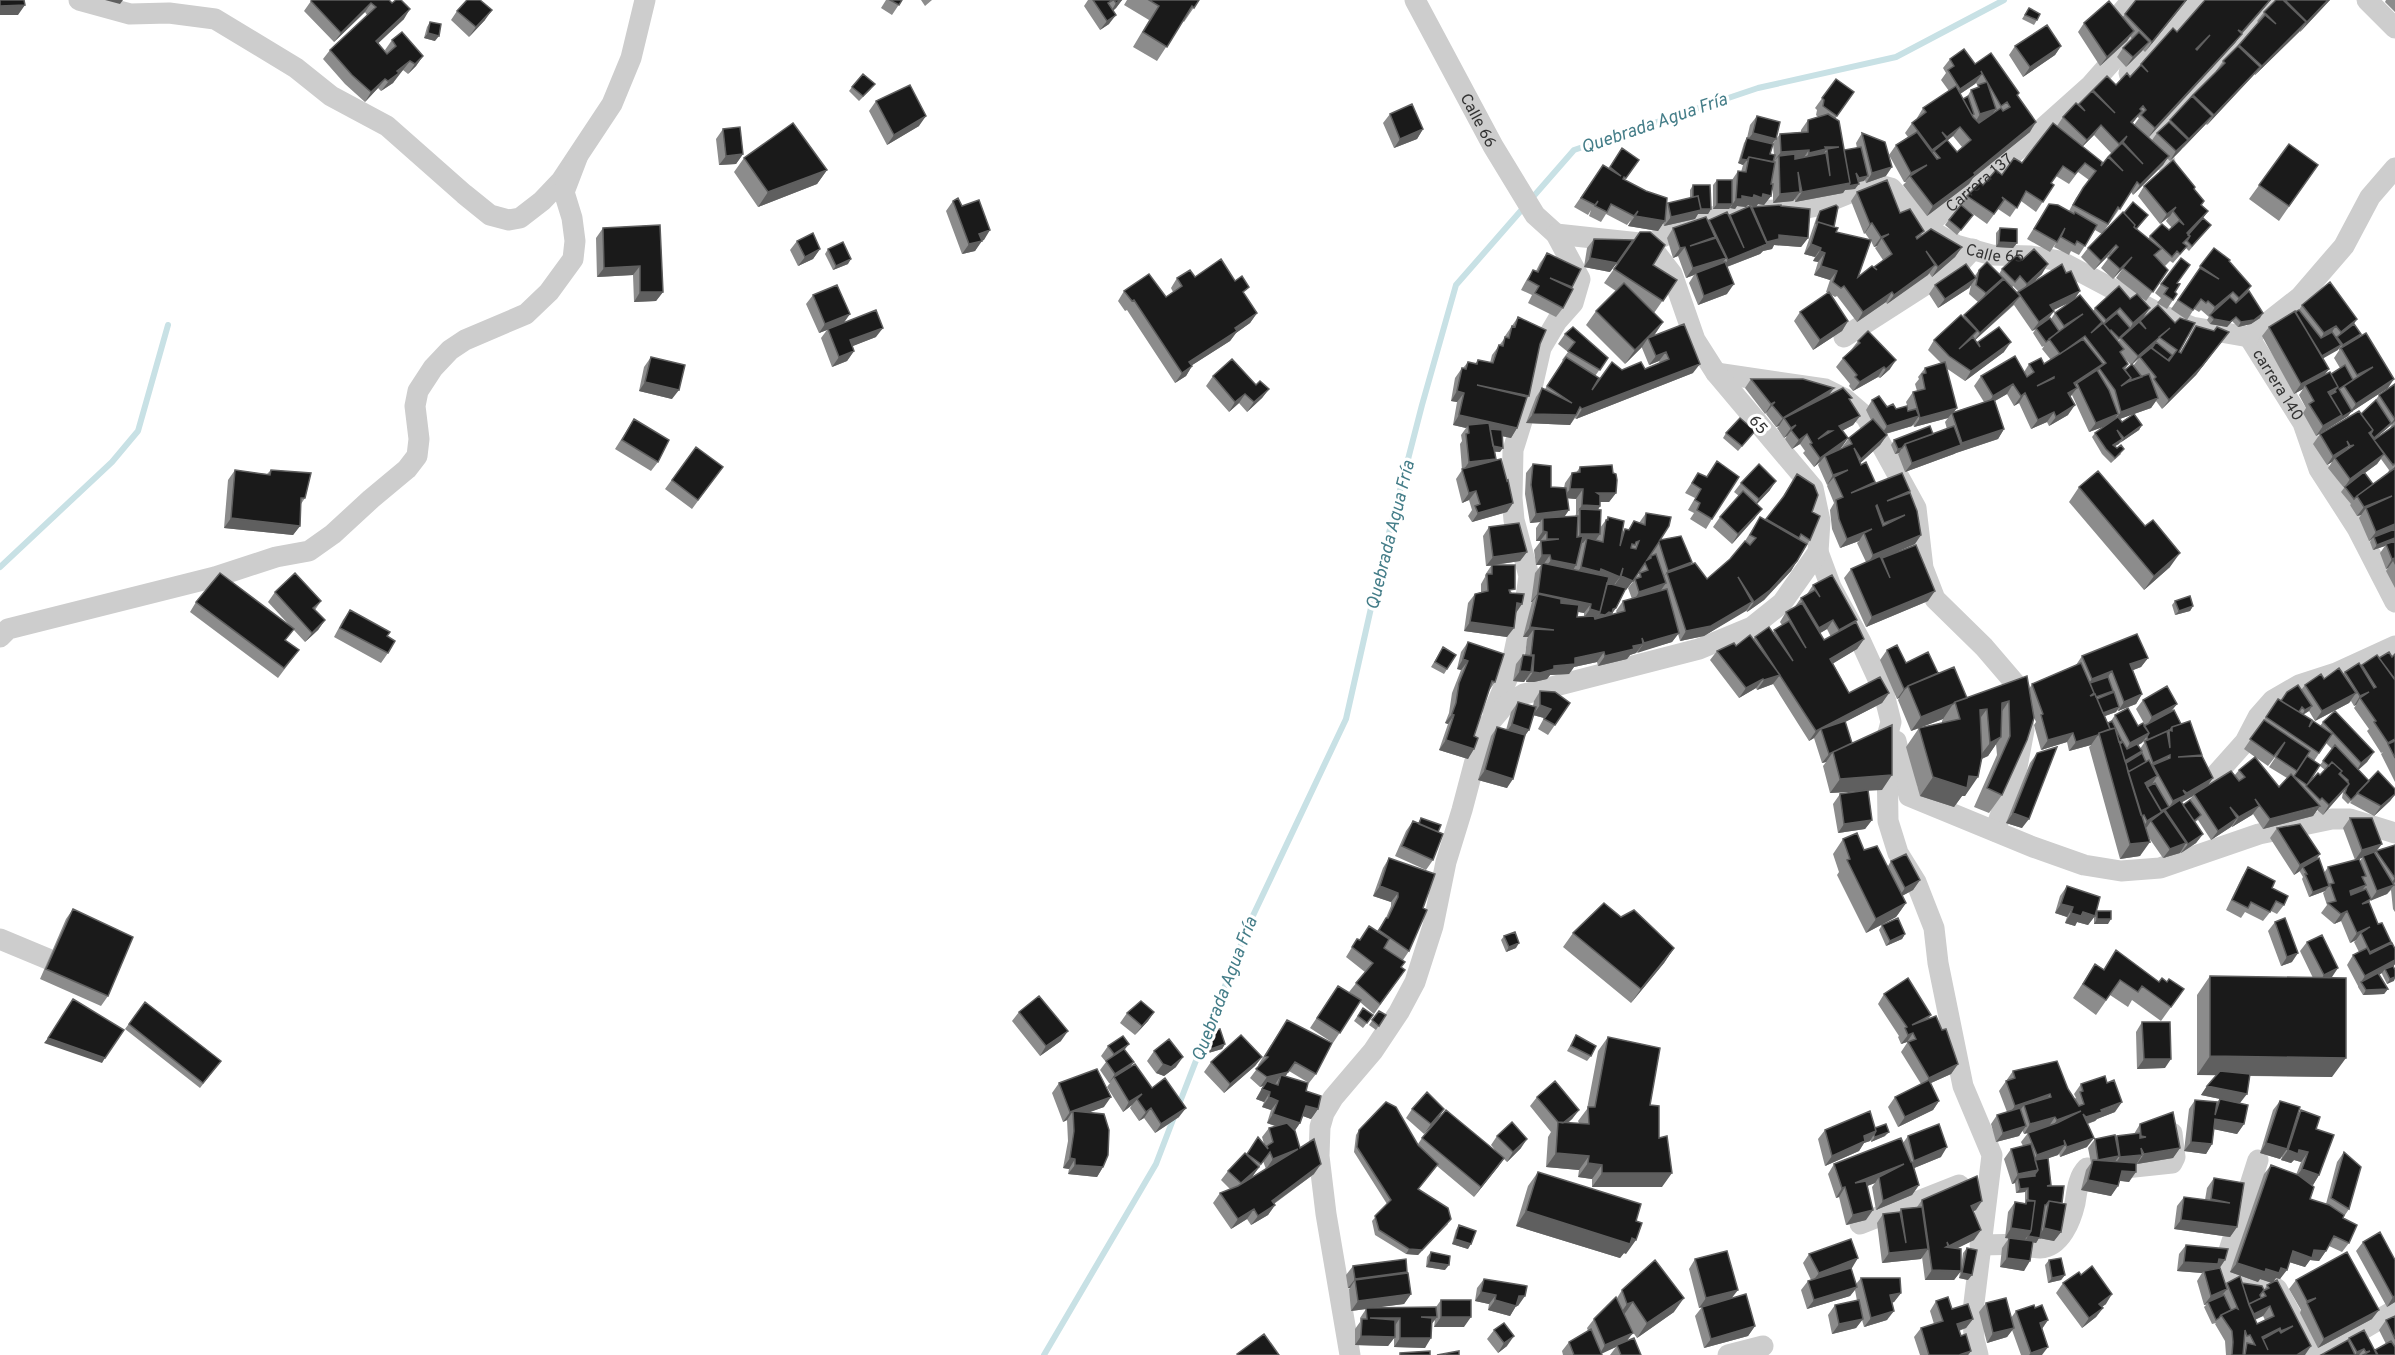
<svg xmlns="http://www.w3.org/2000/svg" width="2395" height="1355" font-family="Overpass,sans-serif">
<rect width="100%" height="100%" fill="#fff"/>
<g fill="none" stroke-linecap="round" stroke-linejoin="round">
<path stroke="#c8e1e5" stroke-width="6" d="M0 567 112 462 138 431 168 325
M1178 1107 1249 924 1346 719 1380 568 1422 405 1456 285 1574 150 1758 88 1896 57 2004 0
M1044 1355 1156 1164 1174 1117"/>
<g stroke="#cdcdcd" stroke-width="21">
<path d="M79 0 130 14 169 13 215 19 296 68 331 96 387 126 464 194 490 215 509 220 520 218 542 201 561 181 612 104 631 58 645 0"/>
<path id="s1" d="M1415 0 1493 146 1535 215 1556 234 1580 279 1573 303 1557 321 1541 348 1531 392 1513 450 1512 498 1514 520 1529 576 1526 597 1510 672 1493 713"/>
<path d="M2367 0 2395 28"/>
<path d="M2129 73 2193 0"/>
<path d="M2165 162 2147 146 2148 142 2275 0"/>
<path id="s2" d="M2395 168 2370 197 2344 246 2300 297 2249 337 2303 423 2319 469 2357 528 2395 602"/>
<path id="s3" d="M1925 227 2034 136 2091 85 2129 42 2115 20 2132 0"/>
<path id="s4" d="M1649 244C1677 228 1711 215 1743 211 1766 209 1790 212 1812 207 1836 202 1867 179 1891 188L1925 227 1956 245 1992 255 2031 256 2060 261 2162 315 2192 327 2249 337"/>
<path d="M1844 337 1961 262 1973 249"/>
<path d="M1716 373 1825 389 1845 399 1866 417 1916 508 1923 568 1935 599 1984 647 2020 689 2024 730 2017 767 1995 831"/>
<path d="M1818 552 1831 587 1861 642 1883 690 1891 722 1887 737 1896 741 1909 796 2033 847 2084 865 2121 871 2160 868 2259 834 2332 819H2350L2395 833"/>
<path d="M0 637 8 629 215 577 276 557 309 551 333 534 371 499 407 469 417 456 419 439 415 406 418 391 433 368 450 350 465 340 526 314 549 292 573 259 575 241 572 218 564 192 577 158"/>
<path d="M1887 755 1888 821 1898 853 1916 882 1934 928 1938 963 1963 1086 1992 1155 1973 1311 1974 1339 1978 1355"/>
<path d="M2212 779 2245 742 2258 717 2273 700 2299 685 2336 673 2395 646"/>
<path d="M0 939 48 959"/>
<path d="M2258 1160 2226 1260 2225 1271C2243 1293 2260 1276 2277 1289L2313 1355"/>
<path d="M1860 1224 1959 1185"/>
<path d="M1980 1245C1992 1245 2005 1244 2017 1245 2025 1245 2033 1248 2040 1248 2061 1247 2071 1220 2075 1203 2077 1191 2078 1177 2087 1168L2106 1170 2172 1163 2175 1157 2172 1133"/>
<path d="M1350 1355 1326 1214 1319 1156 1320 1127 1324 1113 1333 1098 1373 1051 1399 1012 1415 982 1433 926 1446 862 1462 810 1476 757 1487 726 1503 707 1524 694 1699 649 1752 627 1782 603 1818 552 1820 521 1813 488 1716 373 1695 340 1672 274 1649 244 1556 234"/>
<path d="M1728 1355 1763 1346"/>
<path d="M2319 1355 2395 1310"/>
</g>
</g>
<path fill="#8c8c8c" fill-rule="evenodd" d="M389 0 404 19 378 43 387 54 385 50 392 40 423 56 416 66 408 74 403 70 399 73 393 83 381 91 378 88 365 102 345 84 323 59 330 50 367 15 365 12 334 42 304 11 311 1Z
M886 0H902L892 15 881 8Z
M921 0H932L925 6Z
M1088 0H1122L1116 8 1113 11 1109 24 1100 30 1084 6Z
M1127 0H1199L1184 22 1183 21 1157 61 1133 47 1149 20 1124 5Z
M2136 0H2187L2145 52 2143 50 2126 67 2117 57 2123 48 2132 39 2130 36 2127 41 2100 66 2078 32 2084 23 2122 18Z
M2271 0 2240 36 2235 43 2149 137 2152 140 2157 133 2169 122 2193 95 2217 71H2216L2223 61 2238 46 2259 23 2257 21 2264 12 2276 0H2330L2300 32V31L2255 75 2254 74 2207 125 2206 124 2170 161 2167 158 2163 165 2133 195 2131 192 2102 234 2095 230 2079 255 2071 251 2069 255 2054 247 2056 243 2050 252 2027 239 2049 204 2069 211 2076 198 2089 180 2078 172 2069 184 2056 176 2051 183 2054 185 2036 212 2021 201 2010 217 1998 209 1987 224 1966 209 1973 215 1957 235 1945 225 1967 196 1983 185 2022 163 2057 126 2063 117 2078 105 2107 76 2116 85 2130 77 2173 28 2177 32 2198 9ZM2137 117 2139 118 2134 125 2133 123ZM2094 135 2112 154 2101 166 2082 147Z
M2386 0H2395V12L2385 2Z
M2029 8 2037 20 2034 25 2022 19Z
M457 11 485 20 469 37 451 20Z
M430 22 435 41 424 38 427 27Z
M2015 46H2061L2055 55 2023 77 2009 55Z
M1950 59 1975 64 2019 93 2018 95 2030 132 1973 178 1969 184 1927 216 1903 185 1906 182H1904L1889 155 1896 145 1908 137 1905 133 1912 123 1918 119 1917 118 1923 108 1949 91 1941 80 1946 73 1943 68ZM1976 83 1978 86 1976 89 1971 90 1967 97 1963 99 1960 94ZM1953 136 1962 147 1957 152 1947 141Z
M1836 79 1854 92 1835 119 1844 150 1857 148 1856 143 1862 133 1886 176 1866 183 1865 180 1858 182 1855 189 1845 190 1843 193 1795 202V199L1793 201 1773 203V187L1771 196 1764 205 1758 204 1756 206H1781L1808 238 1801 247 1774 245 1772 249 1763 251 1760 254 1727 267V294L1698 305 1689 283 1694 275 1686 278 1678 256 1673 258 1667 238 1673 228 1708 221 1709 220 1729 217 1730 215 1753 207 1748 205 1746 207 1737 206 1735 209 1730 208 1729 209H1713V185L1717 180H1732L1738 171 1741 172 1743 165 1738 163 1744 143 1747 138 1750 125 1757 116 1772 144 1770 154 1774 155 1773 143 1780 134 1801 132V130L1808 120 1818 117 1816 115 1817 110 1815 108Z
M852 87 871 89 859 101 849 91Z
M876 101 919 126 887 145 869 111Z
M1390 114 1423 129 1417 139 1394 148 1383 123Z
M723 129 743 154 736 164 719 165 716 139Z
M2289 144 2318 165 2279 221 2249 199Z
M1622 148 1639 160 1625 180 1667 205 1668 203 1690 198V190L1693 185 1711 209 1708 214H1698L1695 219 1664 226 1663 223 1658 231 1628 226 1631 220 1627 225 1606 214 1601 222 1589 216 1591 210 1588 215 1574 207 1603 165 1609 168Z
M744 158 827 170 817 184 758 207 734 172Z
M2144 186 2194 189 2202 205 2208 211 2201 220 2211 225 2189 251 2186 248 2173 263 2170 261 2165 266 2158 260 2168 270 2146 301 2138 295 2143 318 2118 341V342L2121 338 2158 305 2180 352 2196 326 2214 331 2217 327 2229 332 2196 375 2162 409 2156 401 2151 408 2134 414 2142 425 2139 430 2115 446 2121 454 2111 463 2102 454 2092 437 2095 433 2104 426 2089 432 2072 395 2070 397 2068 415 2049 426 2047 422 2031 429 2019 403 2014 406 2007 394 1995 401 2004 429 1998 439 1956 453 1954 454 1905 472 1898 454 1899 453 1895 454 1891 445 1894 440 1933 434 1947 429 1945 422 1948 418 1914 427 1913 424 1912 426 1886 434 1887 435 1880 445 1860 463 1875 482 1874 484 1908 494 1915 544 1898 551 1928 601 1866 627 1844 578 1851 569 1866 562 1857 543 1859 541 1840 548 1832 529 1830 510 1834 503 1827 486 1828 484 1827 485 1818 465 1820 462 1814 467 1803 453 1805 451 1800 444 1792 449 1785 439 1787 436 1784 438 1777 428 1779 426 1776 427 1766 414 1767 412 1765 414 1745 388 1751 379 1834 388 1829 395 1850 400 1860 416 1853 425 1842 431 1848 438 1841 448 1837 451 1843 448 1842 447 1849 438 1871 420 1866 410 1872 400 1896 409 1909 411 1906 402 1913 392 1917 391 1915 384 1919 379 1918 377 1925 368 1941 363 1928 350 1934 340 1963 317 1978 302 1969 294 1971 285 1969 288 1938 308 1929 294 1935 285 1974 277 1979 270 1999 274 2002 269 2022 260 2042 274 2031 284 2075 299 2093 311 2095 308 2130 299 2137 294 2116 278 2123 268 2113 279 2101 268 2110 256 2109 255 2094 270 2081 257 2088 248 2124 213 2148 215 2137 229 2148 239 2150 236 2169 230 2172 228 2166 221 2169 216 2160 224 2138 196ZM2013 286 2019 292 2017 294 2012 288ZM2071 302 2055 313 2051 319H2048L2053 310ZM2014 305 2032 331 2035 330 2033 333 2042 347 2044 346 2042 349 2051 360 2044 364H2029L2024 372 1981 376 1974 386 1984 402 1954 412 1957 408 1946 368 1965 381 2004 352 1978 342 1977 343 1975 340ZM2122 356 2131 365 2125 370 2128 364ZM2139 358 2133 366 2132 365ZM2133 414 2122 422 2120 419Z
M1857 192 1900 213 1922 235 1962 247 1955 257 1932 277 1929 273 1887 304 1886 302 1857 322 1837 296 1835 297 1830 294 1848 321 1842 331 1813 350 1794 321 1800 312 1828 293 1826 292 1830 280 1814 275 1818 262 1813 261 1815 257 1804 254 1817 216 1820 211 1834 227 1836 232 1870 240 1865 233 1864 234 1851 201ZM1871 241 1874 247 1877 246 1875 248 1883 260 1874 267 1858 277Z
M953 201 962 206 984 240 981 241 975 251 962 254 946 211Z
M660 225 663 292 656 301 634 302 633 275 597 277 596 238 603 228Z
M2000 228 2017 243 2013 248 1996 247V233Z
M1640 232 1653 265 1677 280 1654 313 1663 322 1653 337 1693 373 1576 419 1575 418 1570 425 1526 423 1536 397 1542 388 1545 389 1563 361 1562 360 1568 352 1558 344 1565 334 1608 358 1595 376 1592 390 1622 370 1645 369 1660 363 1659 361 1649 365 1642 348V347L1625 364 1586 325 1596 311 1616 291 1604 283Z
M1594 239 1610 272 1584 267 1587 248Z
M797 241 820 249 813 259 798 266 790 250Z
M2214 248 2229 261 2246 294 2260 318 2251 324 2238 327 2232 321 2227 327 2210 324 2207 320 2210 315 2209 317 2201 310 2199 312 2194 309 2187 320 2171 309 2194 276Z
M828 249 848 264 833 270 825 254Z
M1547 253 1571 289 1563 308 1556 317 1528 303 1532 295 1521 290 1527 279 1533 270 1536 271 1540 263Z
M1195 277 1235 281 1257 313 1250 323 1236 333 1230 341 1192 365V366L1186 376 1175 383 1127 310 1125 311 1118 301 1124 291 1166 297 1173 292 1171 288 1177 278Z
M2177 283 2175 292 2177 294 2167 309 2157 303 2161 298 2155 293 2161 284Z
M813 295 844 322 876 337 852 346 854 351 847 361 832 367 821 338 827 330 819 333 806 304Z
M2302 305 2357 319 2353 325 2361 334 2358 338 2388 388 2351 412 2348 416 2316 436 2303 413 2306 408 2299 395 2303 389 2294 394 2262 336 2269 327 2295 312 2299 310ZM2339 348V350L2340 349 2334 358 2340 368 2331 374H2325L2329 369 2323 358Z
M1518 317 1540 344 1526 400 1517 428 1511 438 1502 436 1500 452H1495L1496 459 1495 461 1513 503 1507 512 1472 522 1468 516 1472 510 1469 500 1462 503 1456 479 1462 470 1460 444 1462 441 1461 435 1466 428 1453 425 1457 402 1451 401 1455 378 1462 368H1463L1468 362 1475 364 1478 360 1490 363 1492 355 1504 339 1505 336Z
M1858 341 1890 369 1880 378 1878 377 1853 391 1849 386 1850 384 1836 367 1843 358 1851 350Z
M651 357 672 399 639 391 644 367Z
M1213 376 1256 385 1269 389 1262 398 1247 412 1239 403 1229 412 1206 386Z
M2395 384V588L2386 571 2388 568 2386 569 2380 553 2385 546 2373 550 2370 542 2371 540 2369 541 2359 518 2361 515 2357 516 2350 505 2351 504 2341 492 2344 488 2328 468 2332 462 2327 465 2313 444 2320 434 2361 414 2375 401 2379 395ZM2392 424 2390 428 2375 439 2389 427ZM2381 459 2389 470 2388 473 2373 484 2365 473 2377 464Z
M634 419 658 462 651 471 615 449Z
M1726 433 1751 436 1738 451 1723 438Z
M696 447 723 467 692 509 665 489Z
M1717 461 1712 519 1706 529 1690 519 1694 513 1688 510 1695 498 1685 493 1698 473 1706 477Z
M1533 464 1551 487 1564 488 1565 483 1572 473H1576L1580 467 1613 473 1616 493 1609 502H1600V506L1598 510 1600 528 1608 517 1622 533 1625 529 1628 530 1634 521 1639 523 1646 513 1660 540 1692 562 1690 565 1707 579 1730 559 1745 541 1760 517 1765 520 1780 501 1797 474 1812 512 1810 540 1791 571 1764 600 1747 612 1746 610 1704 636 1680 641 1678 634 1672 642 1637 652 1636 653 1630 655 1627 659 1598 666 1597 662 1574 667 1569 674 1550 675 1547 679 1534 682H1526V679L1524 682 1513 681 1516 664 1523 655H1525L1527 639 1528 637H1523L1532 602H1531L1535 573 1541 565H1536L1534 550 1540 542V541H1536V528L1540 522 1530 523 1525 494 1526 473ZM1568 498 1576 499V514L1575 517H1564ZM1639 572V574L1628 588 1632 599 1623 601 1616 611 1617 613 1611 615 1616 608 1625 590H1626ZM1578 612 1584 613V617H1577Z
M235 470 267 474 271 470 305 498 301 504 300 526 293 535 224 528 228 480Z
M1741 483 1770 490 1757 504 1755 518 1732 544 1713 527 1720 517 1739 496 1734 492Z
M2079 487 2170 567 2144 590 2069 502Z
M1489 527 1527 552 1520 561 1495 565 1512 593 1516 613 1507 637 1464 631 1468 603 1475 594 1481 592V584L1485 577V575L1491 566H1486L1483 536Z
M1813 585 1855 622 1864 639 1857 649 1833 663 1849 693H1889L1882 703 1845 722 1852 743 1882 790H1868L1872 820 1865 829 1838 833 1833 804 1840 794 1867 791 1830 793 1823 766 1826 762 1822 763 1814 738 1809 741 1773 684 1757 690 1756 688 1739 698 1710 660 1717 651 1736 646 1753 639 1755 637 1773 632 1782 625 1780 622 1786 612 1794 608 1801 598 1807 594ZM1827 629 1831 637 1824 640 1820 633Z
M275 592 321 601 315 610 325 620 318 630 305 642 268 602Z
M2175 601 2193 606 2190 611 2175 615 2172 605Z
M196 602 286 641 299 650 278 678 190 612Z
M350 610 387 636 388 653 381 663 334 637 343 620Z
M1468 642 1495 682 1489 691 1474 736 1468 759 1439 750 1448 724 1445 723 1449 713 1452 693 1461 670 1457 669 1461 652Z
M1887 650 1906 663 1938 673 1967 698 2029 689 2032 684 2076 665 2082 656 2148 658 2141 667 2133 670 2142 694 2136 704 2118 711 2117 710 2116 712 2105 716 2108 723 2111 721 2115 715 2138 726 2145 725 2136 709 2143 700 2172 711 2202 755 2201 756 2208 785 2234 776 2239 770 2255 757 2244 749 2278 699 2281 701 2301 690 2305 685 2324 679 2343 674 2345 672 2361 667 2362 665 2395 680V782L2381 754 2383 752 2381 753 2367 731 2369 729 2354 708 2356 705 2354 706 2351 701 2349 703 2315 721 2309 711 2303 715 2309 727 2320 726 2323 722 2374 752 2367 762 2358 770 2369 781 2395 789V795L2390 801 2374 816 2350 803 2353 799 2348 804 2342 798 2343 792 2323 815 2317 810 2313 816 2263 829 2253 814 2232 827V826L2211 840 2198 820 2195 822 2203 834 2196 843 2181 853 2180 852V853L2163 858 2147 835 2140 856 2120 859 2089 747 2091 745 2069 751 2067 742 2041 750 2034 725 2036 722 2033 715 2002 795 1989 813 1974 807 1997 755 1996 744 1988 756 1982 759 1965 796H1962L1954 807 1920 796 1906 747 1919 728 1942 723V721L1943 719 1911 731 1898 700 1899 698 1897 699 1880 660ZM2143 741 2144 743 2140 749 2138 745ZM2326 743 2332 749 2320 765 2314 761ZM2279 752 2269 767 2287 778 2279 787 2255 757 2268 766ZM2306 758 2293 777V776ZM2320 766 2325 770 2320 775 2307 785ZM2193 796 2189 800 2183 805 2181 802Z
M1440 652 1456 655 1444 674 1431 667Z
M1540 691 1570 703 1548 735 1538 729 1544 718 1533 715 1529 730 1525 735 1507 788 1478 780 1491 736 1497 727 1506 730 1511 712 1518 702 1533 706 1534 701Z
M2037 753 2022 828 2006 823 2030 763Z
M1421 818 1438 832 1433 860 1426 870 1395 856 1406 831 1413 821 1418 823Z
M2350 818 2377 851 2395 845V912L2393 909 2391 890 2387 894 2370 900 2369 903 2378 924 2389 945 2395 949V964L2393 967 2395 971V979L2387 984 2382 974V973L2379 975 2388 989 2384 994 2363 995 2358 987V986L2347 965 2353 955 2359 952 2354 942 2356 940 2350 943 2341 921 2334 924 2321 913 2327 905 2323 893 2325 891 2309 897 2302 879 2303 877 2300 872V871L2294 875 2270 838 2277 828 2320 854 2316 860 2324 873 2328 867 2360 861 2362 858 2355 860 2343 828Z
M1843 839 1888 866 1891 861 1920 880 1913 890 1902 896 1906 903 1896 917 1866 933 1837 875 1839 872 1833 854Z
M1389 858 1423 908 1409 951 1403 960 1401 967 1405 970 1374 1014 1360 1002 1333 1043 1310 1028 1331 996 1352 994 1349 992 1365 972 1346 957 1357 939 1360 940 1369 926 1377 931 1385 920 1391 906V902L1373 896 1383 868Z
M2248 867 2272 888 2284 905 2277 914 2271 911 2263 921 2245 912 2241 918 2226 910 2242 877Z
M2067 886 2096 913 2097 911 2108 924H2094V917L2088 925 2077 922 2075 926 2065 923 2067 917 2055 913 2060 896Z
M73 909 108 996 101 1006 40 979 66 919Z
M1621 917 1674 948 1664 963 1631 1003 1563 947 1573 933Z
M2275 922 2292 962 2281 966 2268 931Z
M1882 925 1905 934 1902 939 1886 946 1879 930Z
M1504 936 1516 948 1506 952 1501 940Z
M2307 942 2332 977 2330 978 2332 1077 2250 1076 2240 1103 2244 1124 2237 1134 2214 1129 2212 1144 2206 1154 2184 1151 2189 1109 2195 1100 2216 1103 2220 1099 2201 1095 2207 1086 2217 1075H2197V995L2210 976 2313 978 2300 951Z
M2116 950 2159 982H2167L2184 989 2161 1021 2132 1000 2128 1007 2110 995 2096 1015 2073 998 2095 964 2104 969Z
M1884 994 1931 1015 1929 1018 1942 1030 1958 1064 1951 1074 1931 1083 1939 1101 1933 1110 1898 1127 1888 1107 1895 1097 1921 1084 1901 1052 1907 1043V1042L1901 1044 1898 1037 1899 1036 1878 1004Z
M145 1002 221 1061 200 1088 125 1029Z
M1363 1008 1373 1015 1363 1028 1354 1021Z
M1379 1011 1386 1015 1376 1030 1369 1025Z
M1019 1012 1061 1041 1040 1056 1012 1021Z
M1154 1012 1148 1021 1135 1035 1120 1023 1127 1013Z
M1287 1020 1316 1074 1309 1083 1289 1071 1285 1077 1306 1091 1318 1109 1311 1119 1303 1116 1300 1123 1294 1131 1300 1148 1314 1174 1274 1204 1275 1205 1268 1215 1251 1225 1247 1219 1231 1229 1213 1203 1220 1193 1230 1189 1221 1180 1228 1171 1246 1154 1264 1144 1262 1137 1269 1128 1275 1126 1267 1123 1271 1110 1262 1107 1264 1102 1256 1099 1263 1086 1260 1087 1250 1078 1259 1066 1258 1065ZM1263 1161 1266 1169 1249 1179 1252 1177Z
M2142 1022 2165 1068 2137 1069 2136 1032Z
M1205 1033 1225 1044 1222 1049 1205 1054 1202 1038Z
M1576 1035 1591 1056 1587 1061 1567 1051Z
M1608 1037 1650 1105 1659 1138 1662 1187H1592V1179L1578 1177 1579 1170 1546 1167 1548 1137 1551 1132 1530 1106 1537 1097 1579 1110 1572 1119 1568 1123H1579L1578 1121 1587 1109 1598 1051Z
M1108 1046 1125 1050 1130 1067 1152 1088 1179 1117 1155 1133 1144 1118 1139 1121 1130 1108 1132 1105 1123 1112 1107 1087 1110 1083H1109L1100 1070 1106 1062 1101 1056Z
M1154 1051 1176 1067 1164 1076 1156 1073 1147 1061Z
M1262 1057 1255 1066 1224 1093 1204 1072 1211 1062Z
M2013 1071 2068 1089 2074 1099 2076 1098 2074 1094 2081 1084 2115 1112 2097 1119 2095 1121 2088 1124 2087 1147 2060 1157 2059 1153 2058 1155 2048 1158 2051 1185 2050 1186 2062 1203 2061 1232 2054 1241 2039 1238 2036 1243 2033 1242 2024 1271 2000 1267 2002 1248 2009 1238H2005L2008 1212 2015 1202 2025 1203V1192L2016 1193 2015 1183 2012 1184 2004 1159 2011 1149 2023 1146 2021 1142 2028 1133 2024 1134 2022 1130 2019 1136 1996 1142 1991 1124 1997 1115 2007 1112 1999 1091Z
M1059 1083 1104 1107 1089 1112 1103 1167 1097 1177 1068 1174 1069 1169 1063 1168 1068 1141 1067 1120 1063 1122 1052 1093Z
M2280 1101 2298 1114 2301 1110 2316 1129 2319 1175 2313 1185 2310 1184V1199L2326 1204 2337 1162 2344 1152 2349 1209 2343 1218 2349 1243 2342 1252 2329 1246 2319 1261 2310 1260 2305 1267 2289 1262 2280 1279 2276 1278 2272 1283 2305 1355H2226L2225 1341 2215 1324 2216 1323 2212 1324 2204 1307 2206 1305H2204L2197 1281 2202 1273 2177 1271 2179 1254 2186 1245 2220 1268 2226 1285 2227 1283H2242L2264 1290 2267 1285 2272 1283 2260 1279 2258 1282 2230 1272 2264 1174 2271 1165 2296 1175 2301 1162 2294 1160 2291 1163 2281 1160 2282 1156 2280 1159 2260 1153 2273 1110ZM2263 1316 2265 1320 2257 1324 2255 1320Z
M1412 1109 1438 1119 1424 1134 1406 1118Z
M2140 1124 2180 1148 2173 1158 2137 1164V1163L2129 1182 2120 1181 2111 1196 2081 1190 2086 1170 2091 1163 2088 1148 2095 1139 2115 1138 2117 1136 2134 1134Z
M1875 1128 1885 1136 1871 1142V1140L1870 1141 1864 1143 1859 1151 1825 1166 1818 1139 1825 1130Z
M1359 1130 1418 1144 1422 1138 1495 1150 1491 1145 1497 1136 1521 1148 1507 1162 1504 1159 1474 1197 1437 1166 1418 1189 1448 1224 1418 1255 1406 1254 1375 1235 1372 1221 1387 1204 1354 1152 1356 1135Z
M1908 1136 1941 1157 1914 1168 1919 1185 1912 1195 1876 1210 1872 1187 1875 1183 1867 1186 1866 1220 1846 1225 1839 1197 1836 1198 1828 1174 1834 1164 1903 1143Z
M1538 1172 1626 1254 1624 1253 1620 1258 1516 1226 1528 1186Z
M2214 1178 2237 1227 2230 1237 2174 1229 2177 1206 2184 1197 2205 1200 2207 1188Z
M1922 1200 1976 1210 1973 1211 1974 1240 1956 1249 1961 1267 1963 1253 1967 1248 1968 1280 1959 1278 1960 1272 1954 1280H1925L1922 1257 1921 1259 1882 1263 1877 1223 1883 1214 1899 1212 1901 1209 1917 1207Z
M1459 1225 1468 1249 1452 1244 1456 1230Z
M2363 1242 2395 1260V1302L2387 1307 2356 1251Z
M1431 1252 1445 1270 1426 1267 1427 1257Z
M1809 1254 1851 1268 1856 1284 1861 1278 1901 1293 1894 1302 1892 1303 1887 1320 1864 1327 1862 1320 1856 1328 1832 1334 1828 1315 1835 1305 1857 1301 1855 1290 1850 1296 1807 1309 1801 1290 1808 1281 1811 1280 1803 1263Z
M1695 1259 1732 1298 1755 1326 1748 1336 1704 1348 1695 1316 1702 1307 1699 1308 1689 1269Z
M2049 1260 2065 1275 2061 1280 2048 1283 2045 1265Z
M1353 1266 1406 1274 1411 1294 1404 1304 1370 1308 1436 1307 1441 1300 1464 1327H1434L1435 1320 1431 1324 1425 1348 1394 1347V1338L1388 1346 1355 1345V1329L1360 1322V1318L1366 1309 1351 1311 1349 1289 1350 1288H1348L1346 1275Z
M2081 1275 2106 1304 2102 1307 2103 1308 2096 1317 2082 1328 2056 1293 2063 1283Z
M1484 1279 1518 1306H1516L1510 1316 1488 1310 1489 1304 1475 1301 1477 1288Z
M2296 1280 2372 1319 2318 1348 2300 1313 2301 1310 2289 1289Z
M1622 1290 1674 1312 1637 1338 1630 1328 1627 1341 1641 1355H1610L1616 1347 1601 1353 1602 1355H1563L1562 1351 1569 1342 1588 1331 1587 1328 1594 1319 1617 1298Z
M1936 1301 1973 1319 1966 1328 1959 1331 1961 1336 1971 1351 1968 1355H1920L1914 1337 1921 1328 1934 1324 1930 1311Z
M1986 1303 2011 1318 2016 1311 2035 1308 2048 1320 2042 1329V1355H2021L2012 1330 2007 1337 1987 1343 1979 1312Z
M2395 1316V1355H2321L2347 1341 2349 1338 2374 1350 2386 1344 2379 1330 2386 1320Z
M1494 1330 1507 1346 1498 1353 1487 1339Z"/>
<path fill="#5f5f5f" d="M105 0H123L120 4Z
M1122 0 1116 8 1110 13 1116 3Z
M2186 0H2187L2145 52 2152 42Z
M2270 0H2271L2240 36 2235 43 2148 138 2155 128 2238 38Z
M2328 0H2330L2300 32 2307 22Z
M371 3 365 12 334 42 341 33Z
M25 5 18 15H0V6Z
M410 9 404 19 370 51 376 41Z
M492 10 485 20 469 37 476 27Z
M1116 15 1109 24 1100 30 1107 21Z
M2306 22 2299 32 2255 75 2262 66Z
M2134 31 2127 41 2100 66 2107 57Z
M428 33 439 36 435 41 424 38Z
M2149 42 2142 51 2126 67 2133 57Z
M2061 46 2055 55 2023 77 2030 67Z
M423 56 416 66 408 74 415 64Z
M410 61 393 83 381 91 397 71Z
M2260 67 2253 76 2207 125 2214 115Z
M1982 74 1975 84 1954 98 1960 89Z
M385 79 378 88 365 102 371 92Z
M1996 109 1989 118 1974 124 1980 114Z
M2142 111 2135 120 2124 131 2131 122Z
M926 116 919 126 887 145 894 135Z
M2212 116 2205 125 2182 149 2189 139Z
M2036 122 2030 132 1973 178 1969 184 1927 216 1933 206Z
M2101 125 2094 135 2080 149 2087 140Z
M1960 127 1953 136 1934 151 1931 156 1926 160 1932 150Z
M1423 129 1417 139 1394 148 1400 139Z
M1753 133 1776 139 1769 148 1746 142Z
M2188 140 2181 150 2170 161 2176 151Z
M1825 147H1839L1827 149 1821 157 1803 162 1809 153Z
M1809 150 1802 160 1779 156 1774 161 1781 152Z
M743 154 736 164 719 165 726 156Z
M2169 156 2163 165 2133 195 2140 185Z
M1741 159 1747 160 1743 165 1738 163Z
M1927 165 1910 176 1904 182 1911 173Z
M1892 167 1886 176 1866 183 1872 173Z
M827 170 817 184 758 207 768 192Z
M1868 176 1864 181 1855 183 1859 178Z
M1850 183 1859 184 1855 189 1845 190 1843 193 1795 202 1802 192Z
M1800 192 1793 201 1773 203 1780 194Z
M1763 194 1771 196 1764 205 1758 204 1756 207 1748 205 1746 207 1737 206 1735 209 1730 208 1736 199 1742 196Z
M1717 204H1732L1729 209H1713Z
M2176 207 2170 216 2160 224 2167 214Z
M1698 209H1711L1708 214H1698L1695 219 1664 226 1671 217Z
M2208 211 2201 221 2180 243 2187 233Z
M1635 216 1665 221 1658 231 1628 226Z
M1872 223 1865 233 1864 234 1870 224Z
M990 230 984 240 972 243 979 234Z
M1889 234 1882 238 1877 246 1874 247 1881 237Z
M1779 235 1808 238 1801 247 1774 245 1772 249 1763 251 1760 254 1721 269 1728 260 1764 246 1767 242Z
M982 241 975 251 962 254 969 244Z
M1999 242 2017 243 2013 248 1996 247Z
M1811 244 1821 248 1815 257 1804 254Z
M2116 245 2109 255 2094 270 2101 261Z
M1685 247 1678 256 1673 258 1680 248Z
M1962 247 1955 257 1932 277 1938 267Z
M820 249 813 259 798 266 805 257Z
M1820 251 1825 253 1818 262 1813 261Z
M2132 257 2125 266 2113 279 2120 269Z
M1590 258 1617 263 1610 272 1584 267Z
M1726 258 1719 268 1696 273 1694 275 1686 278 1693 268Z
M851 259 848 264 833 270 836 266Z
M2048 264 2042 274 2021 294 2027 284Z
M1935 265 1928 275 1887 304 1894 295Z
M640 266 633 275 597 277 604 268Z
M1821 266 1837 271 1830 280 1814 275Z
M1976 278 1969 288 1938 308 1945 299Z
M2003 278 1996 288 1979 303 1986 293Z
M1734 284 1727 294 1698 305 1704 296Z
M2251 286 2245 296 2232 307 2239 298Z
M2080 291 2074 300 2044 315 2050 305Z
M640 292H663L656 301 634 302Z
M1892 292 1886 302 1857 322 1863 312Z
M2233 292 2226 301 2209 317 2215 307Z
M2020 296 2013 305 1973 342 1980 333Z
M2120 308 2113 317 2099 330 2106 320Z
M2150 308 2143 318 2127 333 2133 323Z
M2054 311 2047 321 2032 331 2039 322Z
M1257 313 1250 323 1236 333 1230 341 1183 371 1189 362Z
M2263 313 2260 318 2251 324 2238 327 2241 322Z
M850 314 843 324 828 329 827 330 819 333 825 324Z
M2236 317 2227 327 2210 324 2214 319Z
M2357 319 2351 328 2337 337 2334 342 2341 332Z
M1848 321 1842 331 1813 350 1820 340Z
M1663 322 1653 337 1648 338 1642 347 1625 364 1635 350Z
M2336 326 2329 336 2318 343 2324 333Z
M883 328 876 337 843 350 850 340Z
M2229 332 2196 375 2162 409 2169 400Z
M2361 334 2357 339 2339 350 2343 345Z
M2159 337 2153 346 2131 365 2138 356Z
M2011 342 2004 352 1965 381 1971 371Z
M2341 345 2338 350 2315 363 2318 358Z
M854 351 847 361 832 367 839 357Z
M1666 352 1659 361 1649 365 1656 356Z
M1896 360 1890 369 1880 378 1886 369Z
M1700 364 1693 373 1576 419 1582 409Z
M2103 364 2095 375 2077 383 2073 389 2074 383Z
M1192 366 1186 376 1175 383 1182 373Z
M1884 367 1878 377 1853 391 1860 382Z
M2329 369 2322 378 2305 385 2303 389 2294 394 2301 384Z
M2394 379 2388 388 2351 412 2348 416 2316 436 2323 426 2342 415 2350 412 2356 404Z
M645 382 679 390 672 399 639 391Z
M2013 384 2007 394 1986 406 1993 396Z
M2338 387 2331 396 2321 402 2328 392Z
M1834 388 1827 397 1784 418 1779 426 1776 427 1783 418Z
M2077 388 2070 397 2068 393Z
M1269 389 1262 398 1247 412 1254 402Z
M1457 391 1464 393 1457 402 1451 401Z
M2025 393 2019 403 2014 406 2021 396Z
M1245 394 1239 403 1229 412 1235 402Z
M2158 398 2151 408 2114 421 2121 412Z
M1775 402 1767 412 1765 414 1771 404Z
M2075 405 2068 415 2049 426 2056 417Z
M1957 408 1952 414V413L1948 418 1914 427 1920 418Z
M2054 412 2047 422 2031 429 2038 420Z
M1533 414 1576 415 1570 425 1526 423Z
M2118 414 2112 424 2089 432 2096 423Z
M1459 415 1517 428 1511 438 1487 433 1468 425 1466 428 1453 425Z
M1860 416 1853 425 1832 436 1839 426Z
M1919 416 1912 426 1881 435 1887 426Z
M2395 418V421L2392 424 2370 443 2374 438 2390 425Z
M1796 425 1787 436 1784 438 1791 428Z
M2142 425 2139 430 2120 443 2124 438Z
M2004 429 1998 439 1956 453 1954 454 1905 472 1912 463 1961 445 1962 443Z
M1807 434 1800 444 1792 449 1799 440Z
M1887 435 1880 445 1854 469 1861 459Z
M1848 438 1841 448 1826 458 1825 456 1820 462 1814 467 1820 458Z
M2122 439 2119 444 2110 449 2113 445Z
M1489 445 1503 448 1500 452 1486 450Z
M2349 446 2343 456 2335 458 2332 462 2327 465 2333 456Z
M1902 448 1899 453 1895 454 1898 449Z
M2384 454 2377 464 2344 488 2350 479Z
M1496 459 1489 469 1462 472 1469 462Z
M1848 470 1834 477 1828 484 1827 485 1833 475Z
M1776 481 1770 490 1752 509 1759 499Z
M1570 489H1583L1576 499 1563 498Z
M1476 491 1469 500 1462 503 1469 493Z
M1597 493H1616L1609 502H1590Z
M2392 496 2366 508 2361 515 2357 516 2364 507Z
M1513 503 1507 512 1472 522 1478 513Z
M1582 505 1600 506 1594 516 1580 509 1576 514Z
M1762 509 1755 518 1732 544 1738 534Z
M1569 510 1563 519 1543 518 1540 522 1530 523 1536 514Z
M231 518 300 526 293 535 224 528Z
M2395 524V531L2374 537 2369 541 2376 532Z
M1872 529 1864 533 1859 541 1840 548 1847 539Z
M1543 531 1547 532 1540 541H1536Z
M1580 534H1600L1593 544 1587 538 1583 543H1573Z
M1921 535 1915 544 1867 565 1873 555Z
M2395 538V542L2386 544 2385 546 2373 550 2377 545Z
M1527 552 1520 561 1486 566 1493 557Z
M2180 553 2170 567 2144 590 2154 576Z
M1542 555H1550L1543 565H1536Z
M2395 558V565L2393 561 2388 568 2386 569 2392 559Z
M1551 560 1576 565 1570 575 1544 569Z
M1797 561 1791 571 1764 600 1747 612 1754 602Z
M1692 562 1685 572 1667 573 1661 580 1668 571Z
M1581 567 1601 569 1620 577 1613 586 1574 577Z
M1621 576 1633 581 1626 590 1614 586Z
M1666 583 1659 593 1633 602 1639 592Z
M1935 591 1928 601 1866 627 1872 617Z
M1538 593 1591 604 1584 613 1536 603 1538 594 1532 602H1531Z
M1752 602 1746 611 1704 636 1680 641 1686 631Z
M1517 603 1522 604 1516 613Z
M2193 606 2190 611 2175 615 2179 611Z
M1616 608 1609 617 1595 619 1599 614 1609 612 1613 609Z
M1590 609 1600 612 1594 621 1583 619Z
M325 620 318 630 305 642 312 633Z
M1833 620 1827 629 1812 638 1819 628Z
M1470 622 1514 628 1507 637 1464 631Z
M1530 627 1554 630 1534 629 1528 637H1523Z
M1679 633 1672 642 1637 653 1644 643Z
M1864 639 1857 649 1824 669 1830 659Z
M1643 644 1636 653 1630 655 1627 659 1598 666 1605 656 1633 646Z
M1604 652 1597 662 1574 667 1569 674 1550 675 1547 679 1534 682H1526L1533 672 1575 658Z
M2148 658 2141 667 2123 674 2130 664Z
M1463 659 1468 661 1461 670 1457 669Z
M1520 671 1531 672 1524 682 1513 681Z
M2112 671 2105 681 2085 688 2092 679Z
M1780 675 1773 684 1757 690 1764 680Z
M1763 679 1756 688 1739 698 1746 688Z
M1906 688 1899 698 1897 699 1904 689Z
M2369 692 2360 698 2356 705 2354 706 2360 696Z
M1889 693 1882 703 1822 734 1821 729 1814 738 1809 741 1816 731Z
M2356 693 2349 703 2315 721 2322 711Z
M2142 694 2136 704 2118 711 2124 702Z
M2009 701 1996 720 2002 703Z
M1953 704 1943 719 1911 731 1921 717Z
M2177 704 2170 713 2146 727 2152 717Z
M1540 705 1551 709 1544 718 1533 715Z
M2312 706 2309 711 2302 715 2305 710Z
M2119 707 2116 712 2097 719 2101 714Z
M1987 709 1973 728 1980 710Z
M1452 714 1454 715 1448 724 1445 723Z
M1512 724 1529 730 1522 740 1505 734Z
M2073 733 2067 742 2041 750 2048 740Z
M2149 733 2142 743 2124 753 2130 743Z
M2098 735 2091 745 2069 751 2076 742Z
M2001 737 1988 756 1976 761 1990 743Z
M1446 740 1474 749 1468 759 1439 750Z
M2142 751 2138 756 2120 767 2123 762Z
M1833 752 1826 762 1822 763 1829 754Z
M2374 752 2367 762 2355 773 2361 763Z
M2170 755 2163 764 2153 765 2149 771 2147 773 2153 763Z
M1485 770 1513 779 1507 788 1478 780Z
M1892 775 1882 790 1830 793 1840 779Z
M1969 776 1978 777 1965 796H1962L1954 807 1920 796 1933 777Z
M2157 776 2151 786 2144 790 2145 783Z
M2213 778 2206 788 2194 794 2193 796 2167 811 2173 801Z
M2349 784 2342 793 2323 815 2329 805Z
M2395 794 2390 801 2374 816 2381 806Z
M2322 798 2315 808 2320 806 2313 816 2263 829 2270 819 2315 808Z
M2259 806 2252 815 2232 827 2239 817Z
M2169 807 2163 813 2151 821 2147 827 2141 831 2147 821 2157 814Z
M2013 813 2029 819 2022 828 2006 823Z
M2237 818 2231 827 2211 840 2218 831Z
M1872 820 1865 829 1838 833 1844 824Z
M2203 834 2196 843 2181 853 2188 844Z
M2150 842 2140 856 2120 859 2130 844Z
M2186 843 2180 853 2163 858 2170 849Z
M2382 844 2374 854 2363 856 2362 858 2355 860 2362 850Z
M2320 854 2313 864 2303 867 2300 871 2294 875 2300 865Z
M2395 878V882L2392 885H2394L2387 894 2370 901 2377 891 2388 887Z
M1920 880 1913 890 1898 898 1905 888Z
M2366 885 2359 895 2343 900 2350 891Z
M1380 886 1398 893 1391 902 1373 896Z
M2328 887 2325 891 2309 897 2313 892Z
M1906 903 1896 917 1866 933 1876 919Z
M2061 904 2073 907 2067 917 2055 913Z
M2347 911 2341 921 2334 924 2341 914Z
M2083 912 2095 916 2088 925 2077 922 2075 926 2065 923 2071 913Z
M2097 919H2111L2108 924H2094Z
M2370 927 2361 933 2356 940 2350 943 2357 933Z
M1905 934 1902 939 1886 946 1890 941Z
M2391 942 2384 951 2364 961 2370 952Z
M1519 943 1516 948 1506 952 1509 947Z
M1674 948 1664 963 1631 1003 1641 989Z
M2298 953 2292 962 2281 966 2287 957Z
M2395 960V964L2393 967 2385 969 2382 973 2362 984 2361 982 2365 976Z
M2338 968 2332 977 2317 985 2324 975Z
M2395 977 2394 981 2387 984 2390 979Z
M2388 989 2384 994 2363 995 2366 990Z
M1154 1012 1148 1021 1135 1035 1142 1026Z
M1068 1031 1061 1041 1040 1056 1046 1046Z
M1913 1033 1907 1042 1901 1044 1908 1035Z
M48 1038 105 1058 102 1063 44 1043Z
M1129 1044 1122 1053 1107 1063 1114 1054Z
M1225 1044 1222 1049 1205 1054 1208 1050Z
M2210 1056 2346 1058 2332 1077 2197 1075Z
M1183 1057 1176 1067 1164 1076 1156 1073 1163 1064Z
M1262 1057 1255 1066 1224 1093 1230 1084Z
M2144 1059H2171L2165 1068 2137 1069Z
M1134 1062 1127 1071 1114 1077 1109 1083 1115 1074Z
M1958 1064 1951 1074 1922 1087 1929 1078Z
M1288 1072 1282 1082 1281 1075 1276 1083 1264 1086 1267 1081 1263 1086 1260 1087 1267 1077Z
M2207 1086 2247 1094 2240 1103 2201 1095Z
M1262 1089 1270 1092 1264 1102 1256 1099Z
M1142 1094 1132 1105 1123 1112 1129 1102Z
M2050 1094 2044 1104 2024 1105 2019 1112 2008 1115 2015 1106Z
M1111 1097 1104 1107 1074 1118 1073 1111 1067 1120 1063 1122 1070 1112Z
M1269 1097 1278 1101 1271 1110 1262 1107Z
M1939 1101 1933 1110 1898 1127 1905 1117Z
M2122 1102 2115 1112 2097 1119 2095 1121 2079 1126 2086 1117Z
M1306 1106 1318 1109 1311 1119 1300 1115Z
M1151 1108 1144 1118 1139 1121 1146 1112Z
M1186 1108 1179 1117 1155 1133 1161 1124Z
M1444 1109 1438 1119 1424 1134 1431 1124Z
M1579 1110 1572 1119 1557 1131 1560 1125Z
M2081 1111 2050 1130 2057 1120Z
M1273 1114 1300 1123 1294 1132 1267 1123Z
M2055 1117 2049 1126 2024 1134 2030 1124Z
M2215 1119 2244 1124 2237 1134 2208 1128Z
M2026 1126 2019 1136 1996 1142 2003 1133Z
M1876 1131 1870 1141 1864 1143 1859 1151 1825 1166 1832 1156 1864 1136Z
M1889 1132 1885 1136 1871 1142 1875 1137Z
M2094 1138 2087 1147 2060 1157 2067 1147Z
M1527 1139 1521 1148 1507 1162 1513 1152Z
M2191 1142 2212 1144 2206 1154 2184 1151Z
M2266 1143 2287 1149 2280 1159 2260 1153Z
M2065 1145 2058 1155 2032 1164V1162L2037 1155Z
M1947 1147 1941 1157 1907 1171 1914 1161Z
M2180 1148 2173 1158 2137 1164 2144 1154Z
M1298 1149 1266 1169 1273 1159Z
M2288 1150H2299L2308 1152 2301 1162 2294 1160 2291 1163 2281 1160Z
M1270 1152 1252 1177 1234 1193 1241 1183 1257 1169Z
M1556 1153 1589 1156 1579 1170 1546 1167Z
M2142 1155 2136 1165 2113 1167 2120 1157Z
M2119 1156 2112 1166 2098 1160Z
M1070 1158 1075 1159 1069 1169 1063 1168Z
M1504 1158 1498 1167 1474 1197 1481 1187Z
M1588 1163 1602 1165 1592 1179 1578 1177Z
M1321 1164 1314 1174 1265 1210 1272 1201Z
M1904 1164 1879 1177 1875 1183 1849 1193 1855 1183Z
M1075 1165 1103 1167 1097 1177 1068 1174Z
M2302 1169 2319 1175 2313 1185 2295 1178Z
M2038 1170 2031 1180 2018 1178 2015 1183 2012 1184 2018 1174Z
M2122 1171 2136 1172 2129 1182 2116 1180Z
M1602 1173H1672L1662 1187H1592Z
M2088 1180 2118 1186 2111 1196 2081 1190Z
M1919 1185 1912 1195 1876 1210 1883 1201Z
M1845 1187 1839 1197 1836 1198 1842 1188Z
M2028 1188 2025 1192 2016 1193 2020 1189Z
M1982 1201 1976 1210 1965 1216 1971 1206Z
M1275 1205 1268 1215 1251 1225 1258 1216Z
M1254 1209 1247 1219 1231 1229 1238 1219Z
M1873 1210 1866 1220 1846 1225 1853 1215Z
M1526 1211 1632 1238 1636 1240 1626 1254 1624 1253 1620 1258 1516 1226Z
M1451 1219 1418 1255 1406 1254 1409 1249Z
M2181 1220 2237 1227 2230 1237 2174 1229Z
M2011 1228 2031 1231 2024 1241 2005 1238Z
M2044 1228 2061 1232 2054 1241 2039 1238 2036 1243 2025 1241 2028 1236 2038 1238Z
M1981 1230 1974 1240 1943 1255 1949 1246Z
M1455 1239 1471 1244 1468 1249 1452 1244Z
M1928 1249 1921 1259 1882 1263 1889 1253Z
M2314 1250 2326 1251 2319 1261 2310 1260 2305 1267 2286 1261 2293 1251Z
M1858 1258 1852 1268 1812 1282 1819 1273Z
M2007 1258 2030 1261 2024 1271 2000 1267Z
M2219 1259 2225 1260 2219 1269 2204 1271 2202 1273 2177 1271 2184 1262Z
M1429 1262 1449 1265 1445 1270 1426 1267Z
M2237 1263 2266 1269 2281 1268 2287 1270 2280 1279 2276 1278 2272 1283 2260 1279 2258 1282 2230 1272Z
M1932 1270 1961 1271 1954 1280H1925Z
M1407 1272 1401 1282 1355 1280 1350 1288H1348L1355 1279Z
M1962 1273 1972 1275 1968 1280 1959 1278Z
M2065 1275 2061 1280 2048 1283 2052 1278Z
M1857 1287 1850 1296 1807 1309 1814 1300Z
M2227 1289 2220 1298 2208 1302 2204 1305 2211 1296Z
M1738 1290 1731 1299 1699 1308 1706 1298Z
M1481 1292 1496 1295 1489 1304 1475 1301Z
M1901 1293 1894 1302 1883 1304 1890 1295Z
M1411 1294 1404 1304 1351 1311 1358 1301Z
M2112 1294 2106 1304 2093 1313 2099 1304Z
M1519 1296H1525L1518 1306 1513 1305Z
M2395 1296V1302L2387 1307 2393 1297Z
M1684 1298 1674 1312 1637 1338 1647 1323Z
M1495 1300 1516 1306 1510 1316 1488 1310Z
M1633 1302 1623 1316 1617 1318 1627 1304Z
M2270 1306 2263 1316 2247 1323 2254 1314Z
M2103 1308 2096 1317 2082 1328 2089 1318Z
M2379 1310 2372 1319 2318 1348 2324 1339Z
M1894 1311 1887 1320 1864 1327 1871 1318Z
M1421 1317H1437L1430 1326Z
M1441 1317H1471L1464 1327H1434Z
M1370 1318H1400L1394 1327Z
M1863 1319 1856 1328 1832 1334 1839 1324Z
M1973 1319 1966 1328 1950 1333 1957 1324Z
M2048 1320 2041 1330 2040 1323Z
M1755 1326 1748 1336 1704 1348 1711 1339Z
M2014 1328 2007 1337 1987 1343 1993 1333Z
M2280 1328 2273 1338 2265 1342 2262 1337Z
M1633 1333 1626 1342 1617 1345 1616 1347 1599 1355 1605 1345Z
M1361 1336 1395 1337 1388 1346 1355 1345Z
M1514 1336 1507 1346 1498 1353 1504 1343Z
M1400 1338H1431L1425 1348 1394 1347Z
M2311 1346 2305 1355H2297Z
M2048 1347 2042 1355H2029L2031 1353Z
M2364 1349 2359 1355H2355L2357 1352Z
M1971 1351 1968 1355H1959Z"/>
<path fill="#1a1a1a" stroke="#5f5f5f" stroke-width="1.5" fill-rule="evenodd" d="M0 0H24L25 5 0 6Z
M312 0H389L392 3 396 0H401L410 9 376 41 387 54 396 46 392 40 402 32 423 56 415 64 410 61 397 71 399 73 388 81 385 79 371 92 352 75 330 50 376 7 371 3 341 33 311 1Z
M467 0H480L492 10 476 27 457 11Z
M890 0H902L899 5Z
M1093 0H1113L1108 3 1116 15 1107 21Z
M1114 0H1121L1116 3Z
M1149 0H1199L1194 8 1192 6 1167 47 1143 32 1159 6Z
M2136 0H2186L2152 42 2125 14Z
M2205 0H2270L2242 32 2238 30 2242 34 2155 128 2141 115 2146 110 2143 106 2140 109 2142 111 2131 122 2169 156 2140 185 2137 182 2120 209 2118 207 2108 224 2073 205 2083 188 2096 171 2085 163 2075 174 2063 166 2051 183 2054 185 2043 202 2026 191 2017 208 2002 197 2004 200 1994 214 1967 196 1980 183 1983 185 1996 170 2002 175 2014 158 2022 163 2053 123 2102 162 2101 166 2108 157 2123 171 2109 156 2122 143 2143 164 2123 142 2127 136 2119 144 2101 125 2087 140 2063 117 2076 103 2085 111 2079 104 2092 91 2115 113 2093 90 2107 76 2116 85 2127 73 2130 77 2141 65 2148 72 2141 64 2173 28 2177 32ZM2210 35 2197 50 2196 49Z
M2276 0H2283L2306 22 2262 66 2239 45 2265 15 2276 24 2264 12Z
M2285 0H2328L2307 22Z
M2109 1 2134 31 2107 57 2084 23Z
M2029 8 2040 14 2037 20 2025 15Z
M430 22 441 24 439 36 428 33Z
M2047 25 2061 46 2030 67 2015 46Z
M2139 32 2149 42 2133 57 2123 48Z
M2238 46 2260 67 2214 115 2193 95 2225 63 2223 61Z
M1964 49 1975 64 1991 53 2019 93 2017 95 2036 122 1974 173 1975 175 1933 206 1910 176 1927 165 1911 173 1896 145 1917 132 1937 159 1940 158 1934 151 1947 140 1957 152 1971 140 1960 127 1947 137 1942 132 1947 139 1932 150 1912 123 1926 112 1923 108 1956 86 1973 117 1979 123 2001 108 2003 111 2010 107 2007 102 2001 106 1981 71 1982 74 1960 89 1948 70 1954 66 1950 59Z
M863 74 875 84 863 96 852 87Z
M1836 79 1854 92 1837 116 1823 106 1824 100 1822 98Z
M1987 82 1996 109 1980 114 1971 90 1979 87 1978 85Z
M910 85 926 116 894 135 876 101Z
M1968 96 1974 114 1972 115 1963 99Z
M2192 96 2212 116 2189 139 2170 120Z
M1412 104 1423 129 1400 139 1390 114Z
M1828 114 1839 121 1850 183 1802 192 1798 172 1800 192 1780 194 1779 156 1795 154V159L1826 153 1830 176 1827 149 1839 147H1825L1826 149 1809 153V150L1781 152 1780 134 1808 132V120Z
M1757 116 1780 122 1776 139 1753 133Z
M2169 122 2188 140 2176 151 2157 133Z
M793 123 827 170 768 192 744 158Z
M740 127 743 154 726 156 723 129Z
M1862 133 1885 142 1892 167 1872 173Z
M1747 138 1773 144 1770 154 1775 155 1773 162 1749 157 1747 160 1741 159Z
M2289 144 2318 165 2289 206 2259 185Z
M1861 147 1868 176 1859 178 1856 173 1859 184 1848 186 1850 183 1844 150Z
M1622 148 1639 160 1626 178 1624 177 1623 179 1646 191 1667 198 1665 221 1635 216 1638 211 1634 216 1611 204 1607 212 1595 206 1598 201 1595 205 1581 198 1603 165 1621 176 1610 167Z
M1749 157 1775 162 1771 184H1773L1771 196 1763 194 1762 198 1754 195 1753 198 1742 196V199H1736L1738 171 1746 172Z
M2173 160 2195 187 2194 189 2204 201 2201 205 2208 211 2187 233 2190 236 2183 243 2187 246 2180 254 2177 251 2172 257 2150 236 2162 224 2169 230 2179 221 2184 225 2173 211 2176 207 2167 214 2144 186Z
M1717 180H1732V204H1717Z
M1887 180 1900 213 1910 209 1924 231 1916 237 1917 239 1931 229 1962 247 1938 267 1926 251 1935 265 1894 295 1892 292 1863 312 1844 286 1841 288 1833 282 1837 271 1821 266 1825 253 1820 251 1821 248 1811 244 1818 222 1838 228 1836 232 1871 240 1858 277 1872 266 1877 270 1874 267 1892 254 1882 238 1889 234 1881 237 1872 223 1870 224 1857 192Z
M1693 185H1710L1711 209H1701L1698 196 1693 197Z
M1698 196 1701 210 1671 217 1668 203Z
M958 198 962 206 979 200 990 230 979 234 982 241 969 244 953 201Z
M2133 202 2148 215 2136 229 2134 227 2135 225 2124 213Z
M2049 204 2058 205 2074 214 2075 212 2097 225 2085 246 2077 241 2075 245 2061 237 2065 228 2057 242 2034 229Z
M1781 205V206L1810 209 1808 238 1779 235V239L1767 242 1752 207Z
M1836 205 1838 207 1834 227 1818 222 1816 224 1820 211Z
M1961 205 1973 215 1961 230 1949 220Z
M1750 206 1767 244 1728 260 1709 220 1727 212 1744 248 1730 215Z
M2123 212 2135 225 2134 227 2161 249 2154 255 2168 270 2153 292 2123 268 2132 257 2120 269 2108 258 2118 247 2116 245 2101 261 2088 248Z
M1706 217 1715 237 1690 246 1716 238 1726 258 1693 268 1685 247 1680 248 1673 228Z
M2203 218 2211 225 2192 246 2187 241 2190 236 2188 235Z
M660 225 663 292H640V266L604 268 603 228Z
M2000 228 2017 229V243L1999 242Z
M1640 232H1650L1665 245 1653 265 1677 280 1663 301 1614 269Z
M813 233 820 249 805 257 797 241Z
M1594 239 1633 240 1617 263 1590 258Z
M843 242 851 259 836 266 828 249Z
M2214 248 2230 260 2229 261 2251 286 2239 298 2233 292 2215 307 2208 301 2206 303 2201 299 2193 310 2178 300 2200 268 2219 279 2200 266Z
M2034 249 2048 264 2027 284 2020 276 2015 282 2002 269 2017 255 2022 260Z
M1547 253 1581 269 1572 287 1550 278 1573 289 1563 308 1535 293 1539 286 1528 280 1533 270 1538 272Z
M2181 258 2190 265 2177 283 2180 284 2175 292 2177 294 2173 300 2164 294 2168 288 2161 284Z
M1221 259 1235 281 1242 276 1249 287 1243 292 1257 313 1235 328 1237 331 1189 362 1192 366 1182 373 1134 300 1132 301 1124 291 1149 274 1166 297 1182 286 1177 278 1190 270 1195 277Z
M1725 262 1734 284 1704 296 1696 273Z
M1987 262 2003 278 1986 293 1976 285 1979 270Z
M1966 264 1976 278 1945 299 1935 285Z
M2062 264 2066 273 2071 271 2080 291 2050 305 2054 311 2039 322 2018 292Z
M2004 279 2020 296 1980 333 1964 315Z
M2330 282 2357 319 2341 332 2336 326 2324 333 2302 305Z
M1624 283 1663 322 1635 350 1596 311Z
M837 285 850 314 825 324 813 295Z
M2119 286 2130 299 2137 294 2150 308 2133 323 2120 308 2106 320 2095 308Z
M2249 291 2263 313 2254 320 2241 322 2236 317 2230 322 2214 319 2210 315 2230 297 2236 303Z
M1829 292 1848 321 1820 340 1800 312Z
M2080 295 2102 322 2091 333 2103 323 2124 349 2120 352 2128 364 2123 368 2131 378 2121 386 2131 380 2149 374 2158 398 2121 412 2115 390 2099 368 2106 363 2085 336 2060 354 2049 339 2083 314 2064 326 2055 313Z
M2158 305 2175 323 2180 318 2195 323 2179 352 2181 353 2196 326 2214 331 2217 327 2229 332 2202 366 2169 400 2154 379 2156 377 2140 357 2151 348 2169 361 2177 350 2159 337 2170 328 2138 356 2121 338 2139 322 2146 329 2140 321Z
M876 310 883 328 850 340 854 351 839 357 828 329Z
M2299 310 2321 338 2332 332 2341 345 2322 356 2295 312Z
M2295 311 2329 369 2301 384 2269 327Z
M2117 313 2130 328 2119 338 2111 330 2110 331 2104 324Z
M1961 315 1977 331 1959 349 1973 337 1980 347 1978 342 1999 327 2011 342 1971 371 1949 356 1934 340Z
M1518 317 1546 330 1540 344 1529 396 1477 385 1527 397 1517 428 1459 415 1464 393 1457 391 1462 368 1466 369 1468 362 1477 364 1478 360 1493 363 1499 345 1503 346 1505 337 1509 338 1512 326 1515 327Z
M2050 318 2059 331 2046 342 2036 328Z
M1684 324 1700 364 1582 409 1580 407 1576 415 1533 414 1542 388 1572 403 1547 386 1566 357 1599 378 1592 390 1612 362 1622 370 1641 362 1645 369 1669 359 1666 352 1656 356 1648 338Z
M2354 324 2361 334 2343 345 2337 337Z
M1573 327 1608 358 1600 370 1568 351 1575 342 1565 334Z
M1868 331 1896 360 1886 369 1884 367 1860 382 1855 377 1857 375 1843 358 1860 343 1858 341Z
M2366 333 2394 379 2356 404 2344 386 2373 367 2357 375 2341 348Z
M2083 339 2103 364 2074 383 2077 388 2068 393 2075 405 2056 417 2054 412 2038 420 2025 393 2021 396 2013 384 1993 396 1981 376 2015 356 2027 377 2034 372 2029 364 2041 358 2044 364ZM2054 377V378L2037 386Z
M2156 342 2172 355 2168 360 2152 348Z
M651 357 685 365 679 390 645 382Z
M1232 359 1256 385 1260 381 1269 389 1254 402 1245 394 1235 402 1213 376Z
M1945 362 1957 408 1920 418 1913 392 1925 389 1922 374 1926 373 1925 368Z
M2132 364 2142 377 2128 382 2131 378 2125 370Z
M2345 365 2353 380 2339 389 2352 411 2339 419 2342 415 2330 395 2336 392 2335 390 2338 387 2331 374Z
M2097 370 2109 390 2118 414 2096 423 2077 383Z
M2330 372 2338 387 2328 392 2342 415 2323 426 2309 404 2314 401 2305 385Z
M1751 379H1803L1834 388 1783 418 1772 405 1775 402 1771 404Z
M2395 384V418H2394L2379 395Z
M1843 388 1852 398 1849 399 1860 416 1839 426 1848 438 1820 458 1810 444 1812 443 1807 434 1799 440 1791 430 1796 425 1791 428 1784 418ZM1828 431H1832L1818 439Z
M1879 396 1887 407 1893 404 1896 409 1907 406 1908 411 1916 409 1919 416 1887 426 1872 400Z
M1994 399 2004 429 1962 443 1952 413Z
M2376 400 2391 423 2374 438 2371 434 2373 430 2361 414Z
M2359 411 2373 430 2369 433 2384 454 2350 479 2335 458 2354 445 2350 446 2347 441 2349 446 2333 456 2320 434Z
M2134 414 2142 425 2124 438 2117 430 2122 439 2113 445 2117 448 2121 445 2124 449 2115 458 2106 449 2095 433 2118 417 2122 422Z
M1740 418 1755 431 1742 446 1726 433Z
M634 419 669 440 658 462 622 440Z
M1873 419 1887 435 1861 459 1854 448 1861 465 1866 462 1875 482 1851 493 1902 473 1910 491 1887 501 1910 493 1917 511 1921 535 1873 555 1864 533 1872 529 1847 539 1839 519 1836 500 1843 497 1834 477 1848 470 1833 475 1825 456 1852 444 1849 438ZM1877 505 1884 523 1905 515 1883 526 1876 506Z
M1489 423 1496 459 1469 462 1466 434 1469 433 1468 425Z
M1930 426 1933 434 1905 444 1902 448 1898 449 1894 440Z
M1954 426 1961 445 1912 463 1905 444Z
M2394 426 2395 427V463L2393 465 2374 440Z
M1490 429 1502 430 1503 448 1493 446Z
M696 447 723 467 698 500 672 480Z
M1501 459 1507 481 1508 480 1513 503 1478 513 1475 506 1480 504 1476 491 1469 493 1462 469Z
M1717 461 1739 477 1712 519 1697 510 1700 503 1695 500 1701 489 1692 483 1698 473 1707 477Z
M1533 464 1551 466V487L1566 488 1569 510 1536 514 1531 485Z
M1759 464 1776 481 1759 499 1741 483Z
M1612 465 1613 473 1616 474 1617 480 1616 493H1597L1600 495V506L1582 505 1583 489H1570L1572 473 1580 472V467Z
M2395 468V524L2376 532 2366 508 2392 496 2364 507 2357 496Z
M235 470 270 475 271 470 311 473 305 498H301L300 526 231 518Z
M2098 471 2145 526 2153 520 2180 553 2154 576 2079 487Z
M2364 472 2373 484 2357 496 2354 499 2345 487Z
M1797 474 1814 485 1818 495 1812 512 1820 516 1810 540 1801 534 1799 538 1766 519 1784 496Z
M1743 491 1762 509 1738 534 1720 517Z
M1580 509 1601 510 1600 534H1580Z
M1646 513 1671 517 1669 526 1660 540 1681 536 1692 562 1668 571 1659 542 1647 560 1651 558V556L1656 554 1666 583 1639 592 1635 579 1641 577 1640 573 1648 570 1645 563 1633 581 1621 576 1623 568 1620 577 1601 569 1600 572 1581 567 1587 538 1603 542 1606 520H1608V517L1624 521 1620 546 1625 529 1629 530 1634 521 1645 525ZM1639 541 1636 549 1631 548 1632 544 1635 545 1636 542Z
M1578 516 1577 537 1583 536 1576 565 1551 560 1550 555H1542L1541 541 1559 539H1547V532L1543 531V518Z
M1760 517 1807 544 1797 561 1770 590 1754 602 1738 577 1752 602 1711 626 1686 631 1667 573 1695 563 1707 579 1730 559 1745 541 1750 545 1756 538 1750 535Z
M1519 523 1527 552 1493 557 1489 527Z
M2395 529V538L2377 545 2374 537Z
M2395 541V558L2392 559 2386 544Z
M1916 545 1935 591 1872 617 1851 569 1880 556 1890 578 1882 558Z
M1542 563 1609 577 1600 612 1590 609 1591 604 1538 593Z
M1492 565H1515V589L1509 590 1510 593 1524 594 1522 604 1517 603 1514 628 1470 622 1475 594 1488 591 1487 574H1492Z
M220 573 294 629 285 640 299 650 284 668 196 602Z
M295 573 321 601 313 608 325 620 312 633 275 592Z
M1832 575 1857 620 1839 630 1833 620 1819 628 1801 598 1815 590 1820 597 1813 585Z
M1607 583 1626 588 1616 608 1613 609 1612 613 1609 612 1605 615 1599 614 1600 612Z
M1667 589 1679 633 1644 643 1642 638 1643 644 1633 646 1634 649 1605 656 1604 652 1575 658V664L1554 666V669L1540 673 1533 672 1534 655H1531L1534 629 1554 630 1530 627 1538 594 1561 599V603L1579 605 1577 617 1594 616 1595 619 1625 611 1623 601Z
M2190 596 2193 606 2179 611 2175 601Z
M1802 603 1824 640 1856 622 1864 639 1830 659 1849 693 1880 677 1889 693 1816 731 1755 637 1769 627 1793 661 1774 630 1789 621 1806 648 1786 612Z
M350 610 390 632 387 636 395 641 388 653 340 628Z
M2137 634 2148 658 2130 664 2142 694 2124 702 2112 671 2092 679 2082 656Z
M1750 635 1780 675 1764 680 1763 679 1746 688 1717 651 1734 643 1736 646Z
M1468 642 1504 654 1495 682 1492 681 1474 736 1478 738 1474 749 1446 740 1454 715 1452 714 1456 703 1459 683 1468 661 1463 659Z
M1897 645 1906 663 1928 652 1938 673 1908 686 1906 688 1904 689 1887 650Z
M1443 647 1456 655 1447 669 1435 662Z
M2389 652 2392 657 2395 654V678H2394L2379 658Z
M1523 655 1533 656 1531 672 1520 671Z
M2377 655 2395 680V739L2388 743 2374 722 2376 721 2360 698 2369 692 2360 696 2345 672 2359 663 2374 688 2376 687 2362 665Z
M2081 663 2094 693 2090 696 2095 694 2110 729 2099 733 2098 735 2076 742 2073 733 2048 740 2041 715 2043 714 2032 684Z
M1954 667 1967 698 1955 702 1953 704 1921 717 1908 686Z
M2339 668 2356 693 2322 711 2305 685 2321 674 2324 679Z
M2027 676 2034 718 2027 740 2002 795 1987 788 2010 736 2009 701 2002 703 2001 737 1990 743 1987 709 1980 710 1982 757 1978 777 1969 776 1967 788 1933 777 1919 728 1960 719 1955 702Z
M2108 677 2113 691 2096 697 2095 694 2093 695 2094 693 2090 683Z
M2298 685 2312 706 2305 710 2302 707 2299 712 2281 701 2287 692Z
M2167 686 2177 704 2152 717 2143 700Z
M1540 691 1555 692 1570 703 1555 725 1544 719 1551 709 1540 705Z
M2114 692 2119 707 2103 713 2097 699Z
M2278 699 2312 720 2309 727 2313 721 2332 734 2319 753 2266 717Z
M1518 702 1536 707 1529 730 1512 724Z
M2128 708 2138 726 2143 723 2149 733 2130 743 2115 715Z
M2174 710 2181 724 2172 727 2170 730 2148 740 2147 737 2149 733 2144 726Z
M2335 711 2374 752 2361 763 2323 722Z
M2264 720 2310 751 2297 771 2276 757 2285 742 2274 756 2250 739Z
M1845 721 1852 743 1829 754 1821 729Z
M2112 721 2122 741 2119 742 2115 728 2110 729 2108 723Z
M2190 721 2202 755 2178 757 2202 756 2213 778 2187 793 2183 790 2186 795 2173 801 2153 765 2170 758V755L2153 763 2145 741 2167 731 2170 748 2169 730 2172 731V727Z
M1892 725V775L1840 779 1833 752Z
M1497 727 1525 735 1513 779 1485 770Z
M2115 728 2150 842 2130 844 2099 733Z
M2395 741V758L2388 744Z
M2123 742 2127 749 2137 744 2142 751 2125 761 2120 744Z
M2335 745 2369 781 2351 800 2345 793 2347 787 2349 784 2348 782V780L2340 773 2342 771 2332 762 2329 766 2323 761Z
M2057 747 2029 819 2013 813 2037 753Z
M2142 753 2146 762 2128 772 2126 763Z
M2307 756 2320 765 2307 785 2294 776Z
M2255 757 2279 787 2291 774 2320 806 2270 819 2255 799 2259 806 2239 817 2230 807 2237 818 2218 831 2194 794 2231 771 2239 781 2245 777 2239 770Z
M2149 760 2157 776 2145 783 2162 812 2147 821 2144 815 2142 816 2141 815 2128 772Z
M2332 762 2342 771 2339 774 2349 784 2329 805 2322 798 2320 800 2306 786 2318 773 2320 775Z
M2378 771 2395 789V794L2381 806 2357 793Z
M2155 783 2169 807 2161 811 2147 787Z
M1868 790 1872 820 1844 824 1840 794Z
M2180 800 2203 834 2188 844 2165 810Z
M2190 800 2201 815 2194 821 2183 805Z
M2164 811 2186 843 2170 849 2151 821Z
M1421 818 1441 825 1438 832 1419 824Z
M2350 818H2372L2382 844 2362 850Z
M1413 821 1443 834 1433 860 1402 846Z
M2300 824 2320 854 2300 865 2277 828Z
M1857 833 1864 850 1877 846 1906 903 1876 919 1847 860 1850 859 1843 839Z
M2395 845V878L2376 851Z
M2374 852 2394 885 2377 891 2363 856Z
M1906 854 1920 880 1905 888 1891 861Z
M1389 858 1435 874 1423 908 1427 910 1409 951 1379 930 1386 918H1388L1398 897V893L1380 886Z
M2319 858 2329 886 2313 892 2305 874H2307L2303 867Z
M2359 859 2366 876 2362 877 2366 885 2350 891 2351 895 2366 889 2371 899 2362 904 2369 902 2378 924 2382 923 2391 942 2370 952 2361 933 2370 927 2357 933 2347 911 2341 914 2328 903 2336 901 2330 884 2334 883 2328 867Z
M2248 867 2275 881 2272 888 2288 896 2284 905 2276 901 2270 912 2251 902 2248 908 2232 900Z
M2067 886 2100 897 2095 916 2083 912 2081 916 2071 913 2073 907 2061 904Z
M1604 903 1621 917 1634 910 1674 948 1641 989 1573 933Z
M73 909 133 937 108 996 46 969Z
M2097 911H2111V919H2097Z
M1898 918 1905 934 1890 941 1882 925Z
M2285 918 2298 953 2287 957 2275 922Z
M1369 926 1389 939 1384 948 1405 962 1401 967 1405 970 1380 1004 1356 983 1373 963 1352 947 1357 939 1360 940Z
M1515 932 1519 943 1509 947 1504 936Z
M2322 935 2338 968 2324 975 2307 942Z
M2392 943 2395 949V960L2365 976 2353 955 2367 948 2370 954Z
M2116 950 2159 982 2162 978 2167 982 2169 979 2184 989 2171 1007 2142 986 2138 992 2120 980 2106 1000 2083 984 2095 964 2104 970Z
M2393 966 2395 970V977L2390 979 2385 969Z
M2378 973 2388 989 2366 990 2361 982Z
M2210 976 2346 978V1058L2210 1056Z
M1908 978 1931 1015 1912 1025 1936 1016 1942 1030 1946 1029 1958 1064 1929 1078 1908 1042 1916 1039 1913 1033 1908 1035 1905 1028 1907 1027 1884 994Z
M1338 986 1361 1000 1340 1033 1317 1018Z
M1039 996 1068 1031 1046 1046 1019 1012Z
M73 999 124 1030 105 1058 48 1038Z
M1141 1001 1154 1012 1142 1026 1127 1013Z
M145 1002 221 1061 203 1083 129 1024Z
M1363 1008 1373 1015 1367 1023 1358 1016Z
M1379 1011 1386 1015 1379 1026 1372 1020Z
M1287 1020 1332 1043 1316 1074 1295 1062 1288 1072 1267 1077 1256 1069 1268 1057 1265 1056Z
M2142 1022H2170L2171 1059H2144Z
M1220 1029 1225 1044 1208 1050 1205 1033Z
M1241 1035 1262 1057 1230 1084 1211 1062Z
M1576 1035 1596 1046 1591 1056 1571 1046Z
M1123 1036 1129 1044 1114 1054 1108 1046Z
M1608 1037 1660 1048 1650 1105 1659 1106V1138L1667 1136 1672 1173H1602V1165L1588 1163 1589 1156 1556 1153 1558 1122 1589 1124 1588 1107H1595Z
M1169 1039 1183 1057 1171 1067 1163 1064 1154 1051Z
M1124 1049 1134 1062 1115 1074 1106 1061Z
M2057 1061 2068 1089 2079 1106 2084 1104 2080 1092 2083 1091 2081 1084 2105 1076 2107 1083 2114 1080 2122 1102 2101 1110 2102 1112 2086 1117 2083 1114 2094 1138 2067 1147 2064 1140 2065 1145 2037 1155 2028 1133 2057 1123 2081 1111 2057 1120 2055 1117 2030 1124 2024 1105 2051 1097 2050 1094 2015 1106 2006 1081 2015 1078 2013 1071Z
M1135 1064 1152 1088 1165 1078 1186 1108 1161 1124 1151 1108 1146 1112 1137 1099 1142 1094 1129 1102 1114 1077Z
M1097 1069 1111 1097 1070 1112 1059 1083Z
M2220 1071 2250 1074 2247 1094 2207 1086Z
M1281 1075 1308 1083 1306 1091 1321 1096 1318 1109 1306 1106 1300 1123 1273 1114 1278 1101 1269 1097 1270 1092 1262 1089 1267 1081 1278 1085Z
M1929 1080 1939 1101 1905 1117 1895 1097Z
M1555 1081 1579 1110 1563 1123 1558 1122 1537 1097Z
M1427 1092 1444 1109 1431 1124 1412 1109Z
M2220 1099 2248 1105 2244 1124 2215 1119 2212 1144 2191 1142 2195 1100 2217 1102 2215 1115Z
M2280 1101 2300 1107 2287 1149 2266 1143Z
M1386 1102 1396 1107 1418 1145 1438 1164 1418 1189 1448 1208 1451 1219 1422 1250 1409 1249 1379 1230 1375 1216 1391 1200 1357 1147 1359 1130Z
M2020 1108 2026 1126 2003 1133 1997 1115Z
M1446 1110 1504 1158 1481 1187 1422 1138Z
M2301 1110 2320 1117 2316 1129 2334 1135 2319 1175 2302 1169 2308 1152 2299 1150 2298 1154 2288 1150Z
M1073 1111 1104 1114 1109 1130 1108 1155 1103 1167 1075 1165V1159L1070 1158 1074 1131Z
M1870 1111 1876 1131 1864 1136 1865 1141 1832 1156 1825 1130Z
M2173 1112 2180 1148 2144 1154 2141 1148 2142 1155 2120 1157 2117 1136 2140 1133V1138L2146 1137 2141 1136 2140 1124Z
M1512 1122 1527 1139 1513 1152 1497 1136Z
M1287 1123 1295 1131 1300 1148 1314 1139 1321 1164 1272 1201 1275 1205 1258 1216 1254 1209 1238 1219 1220 1193 1238 1186 1298 1149 1273 1159 1270 1152 1261 1164 1247 1154 1258 1137 1268 1149 1267 1146 1273 1142 1269 1128Z
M1886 1124 1889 1132 1875 1137 1874 1135 1876 1131 1875 1128Z
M1939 1124 1947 1147 1914 1161 1908 1136Z
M2115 1135 2119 1156 2098 1160 2095 1139Z
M1901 1138 1911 1162H1912L1919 1185 1883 1201 1879 1177 1904 1164 1855 1183 1866 1181 1873 1210 1853 1215 1845 1187 1842 1188 1834 1164Z
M2031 1144 2038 1170 2018 1174 2011 1149Z
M2344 1152 2361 1167 2349 1209 2331 1198Z
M1245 1153 1259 1167 1241 1183 1228 1171Z
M2048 1158 2051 1185 2047 1186H2064L2062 1203 2049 1201 2046 1205H2045L2040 1238 2028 1236 2031 1231 2035 1201H2028V1188L2020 1189 2018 1178 2035 1176V1174L2038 1170 2035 1160Z
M2093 1160 2136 1163V1172L2122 1171 2118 1186 2088 1180Z
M2271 1165 2298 1175 2314 1187 2310 1199 2329 1205 2344 1215 2343 1218 2357 1225 2349 1243 2334 1236 2326 1251 2314 1250 2312 1258 2293 1251 2287 1270 2281 1268 2279 1273 2266 1269 2265 1272 2237 1263Z
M1538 1172 1641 1204 1636 1221 1642 1223 1636 1240 1632 1238 1630 1244 1526 1211Z
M1977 1176 1982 1201 1971 1206 1981 1230 1949 1246 1947 1242 1948 1246 1946 1247 1961 1249V1271L1932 1270 1922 1200Z
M2214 1178 2244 1183 2237 1227 2181 1220 2184 1197 2230 1203 2211 1199Z
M2027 1200 2035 1201 2031 1231 2011 1228 2015 1202 2026 1204Z
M2049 1201 2066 1204 2061 1232 2044 1228Z
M1922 1207 1928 1249 1889 1253 1883 1214 1900 1212 1906 1243 1901 1209Z
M1459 1225 1476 1231 1471 1244 1455 1239Z
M2380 1232 2395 1260V1296L2393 1297 2363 1242Z
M2009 1238 2033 1241 2030 1261 2007 1258Z
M1851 1239 1858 1258 1819 1273 1809 1254Z
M2186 1245 2228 1249 2225 1260 2219 1259 2218 1264 2184 1262Z
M1967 1248 1977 1250 1972 1275 1962 1273Z
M1727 1251 1738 1290 1706 1298 1695 1259Z
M1431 1252 1450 1256 1449 1265 1429 1262Z
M2347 1252 2379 1310 2324 1339 2307 1303 2316 1298 2307 1301 2296 1280Z
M2061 1258 2065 1275 2052 1278 2049 1260Z
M1406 1259 1407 1272 1355 1279 1353 1266Z
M1655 1260 1684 1298 1647 1323 1633 1302 1627 1304 1622 1290Z
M2092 1266 2112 1294 2099 1304 2103 1308 2089 1318 2063 1283 2079 1272 2081 1275Z
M1851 1268 1857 1287 1814 1300 1808 1281Z
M2220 1268 2227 1289 2211 1296 2204 1271Z
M1408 1273 1411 1294 1358 1301 1355 1280Z
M2240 1276 2249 1305 2257 1324 2274 1316 2270 1306 2254 1314 2249 1304 2266 1296 2263 1291 2269 1288 2267 1285 2277 1280 2311 1346 2297 1355H2245L2247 1343 2255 1345 2250 1335 2247 1336 2245 1330 2243 1355H2232L2233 1342 2232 1331 2221 1315 2236 1308 2238 1309 2227 1283ZM2293 1326 2281 1333 2279 1330 2263 1339 2268 1350 2262 1337 2280 1328 2281 1331Z
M1861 1278H1900L1901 1293 1890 1295 1894 1311 1871 1318Z
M1484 1279 1527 1286 1525 1296H1519L1516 1306 1495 1300 1496 1295 1481 1292Z
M2242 1283 2262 1286 2264 1290 2260 1295 2261 1298 2249 1304Z
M1746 1294 1755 1326 1711 1339 1702 1307Z
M2224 1295 2231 1310 2221 1315 2219 1318 2216 1320 2208 1302Z
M1616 1297 1633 1333 1605 1345 1594 1319Z
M1948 1297 1952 1309 1968 1304 1973 1319 1957 1324 1961 1336 1966 1334 1971 1351 1959 1355H1929L1921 1328 1943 1321 1936 1301Z
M2006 1298 2014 1328 1993 1333 1986 1303Z
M1441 1300H1471V1317H1441Z
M1859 1300 1863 1319 1839 1324 1835 1305Z
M2034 1305 2035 1308 2042 1305 2048 1320 2040 1323 2048 1347 2031 1353 2016 1311Z
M1436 1307 1437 1317H1421L1432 1318 1431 1338H1400V1318H1370L1395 1320V1337L1361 1336 1362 1319H1367L1366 1308Z
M2395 1316V1339L2386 1320Z
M1504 1323 1514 1336 1504 1343 1494 1330Z
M1591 1329 1602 1355H1574L1569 1342Z
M2364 1330 2377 1355H2363L2370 1351 2366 1352 2364 1349 2357 1352 2349 1338Z
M1264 1334 1279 1355H1238L1237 1354Z
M1634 1338 1641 1355H1621L1617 1345Z
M2348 1340 2355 1355H2321Z
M2391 1341 2395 1347V1355H2378L2375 1350Z
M1430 1351V1355H1400V1353Z
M1459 1351V1355H1437Z"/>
<g text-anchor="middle" stroke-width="6" stroke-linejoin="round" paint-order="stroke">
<g font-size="16" fill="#333" stroke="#fff">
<text dy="6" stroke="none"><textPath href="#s1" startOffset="136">Calle 66</textPath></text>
<text dy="6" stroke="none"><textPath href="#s3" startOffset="70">Carrera 137</textPath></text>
<text dy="6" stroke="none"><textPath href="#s4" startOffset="380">Calle 65</textPath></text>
<text dy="6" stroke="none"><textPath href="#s2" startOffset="282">carrera 140</textPath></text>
<text transform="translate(1759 424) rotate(50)" y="6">65</text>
</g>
<g font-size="18" font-style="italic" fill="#447d88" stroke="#fff">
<text transform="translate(1654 123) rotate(-19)" y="6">Quebrada Agua Fría</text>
<text transform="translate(1390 535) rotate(-76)" y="6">Quebrada Agua Fría</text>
<text transform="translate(1224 989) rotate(-69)" y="6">Quebrada Agua Fría</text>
</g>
</g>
</svg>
